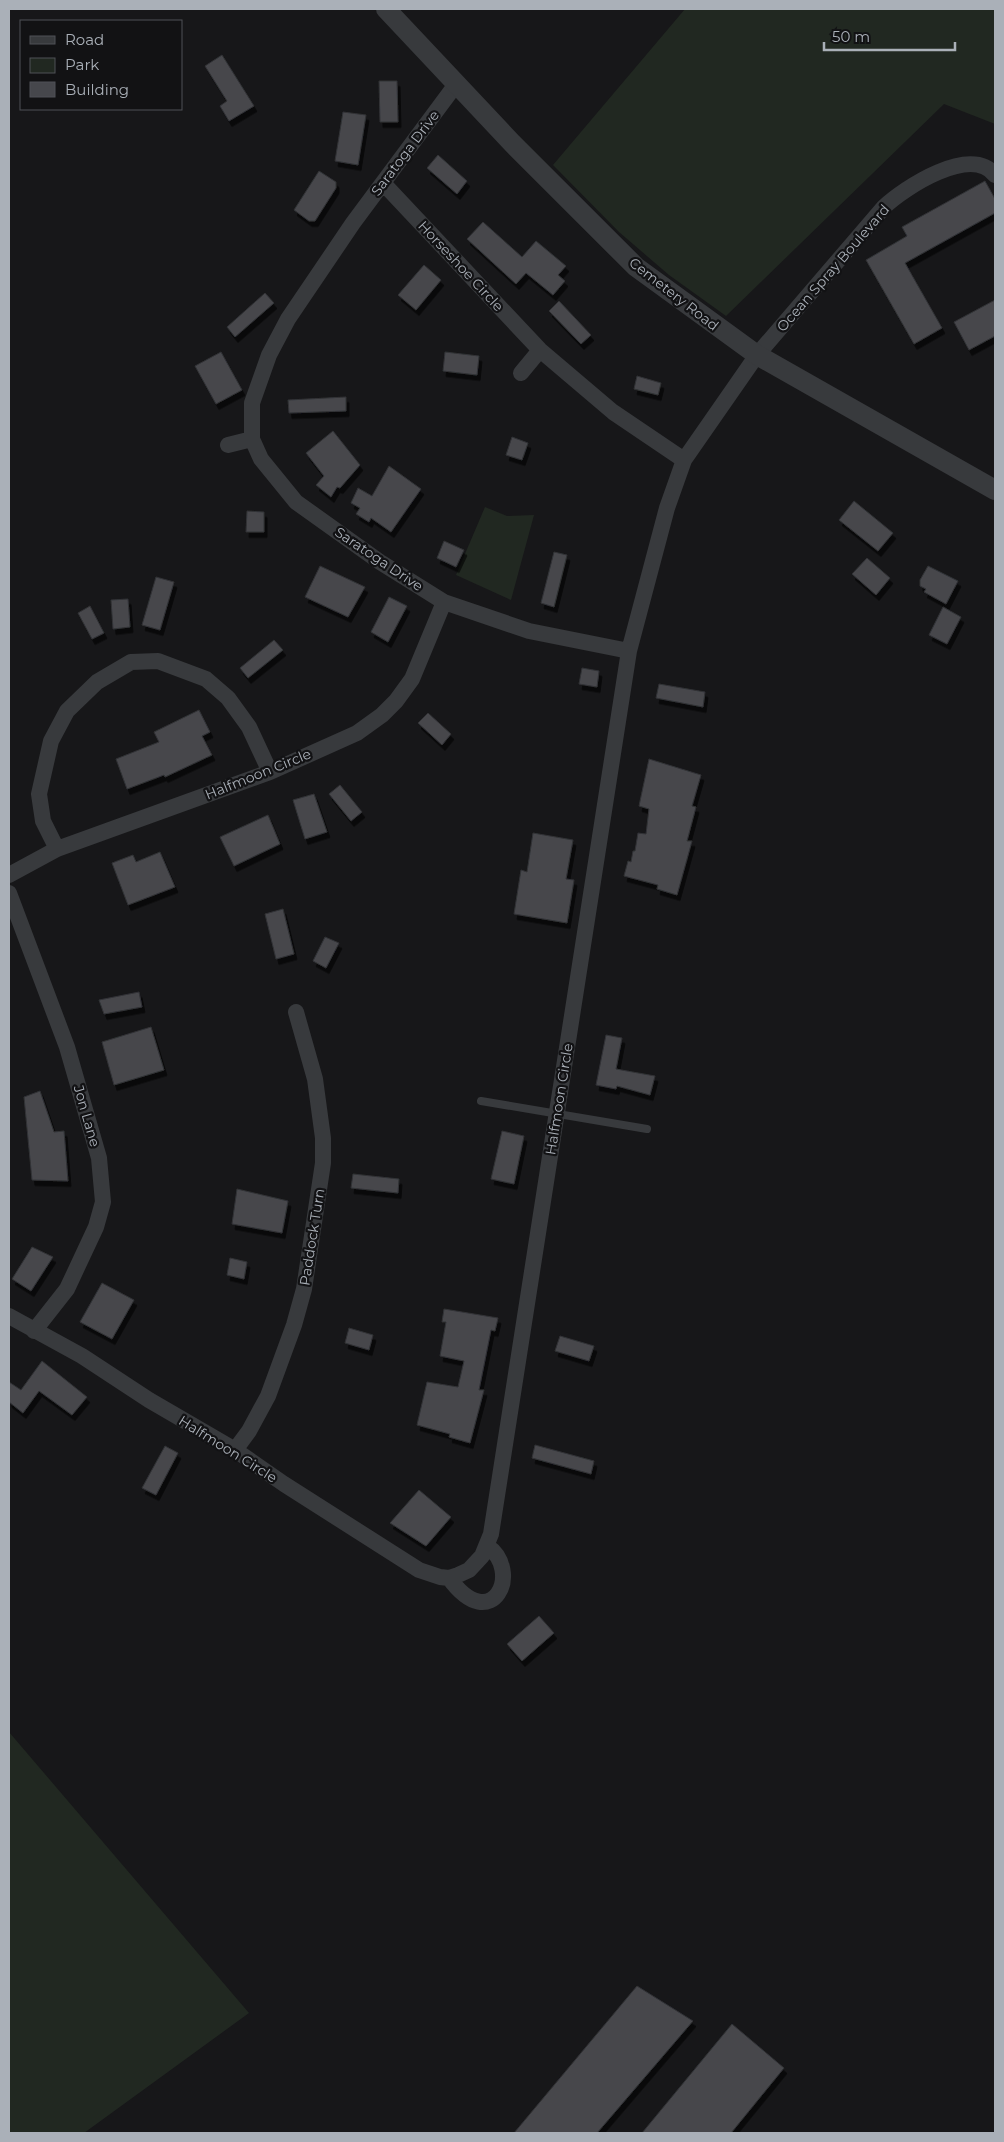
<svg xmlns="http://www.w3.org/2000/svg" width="1004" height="2142" font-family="Montserrat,sans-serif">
<defs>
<filter id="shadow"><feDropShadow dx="3" dy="5.5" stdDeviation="0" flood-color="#0009"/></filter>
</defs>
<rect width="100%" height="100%" fill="#171719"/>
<path fill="#212821" d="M685 9H995V124L944 104 726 316 669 275 619 232 553 165Z
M485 507 507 516 534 515 511 600 456 575Z
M9 1732 249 2013 84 2133H9Z"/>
<path fill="#46474c" stroke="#313235" filter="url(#shadow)" d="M222 55 254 106 229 121 220 106 227 101 205 66Z
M379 81H397L398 122H380Z
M343 112 366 115 358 165 335 161Z
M438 155 467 181 457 194 427 168Z
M319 171 336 182V188L315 221H309L294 210Z
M985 181 995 199V213L905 263 942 328 914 344 866 260 907 236 902 227Z
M483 222 522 257 536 241 566 266 558 275 565 281 553 295 526 273 516 284 467 239Z
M424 265 441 280 416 310 398 295Z
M265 293 274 303 235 337 227 327Z
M995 300V336L969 350 954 322Z
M559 301 591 335 581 344 549 311Z
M221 352 242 390 216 404 195 366Z
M445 352 479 356 477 375 443 371Z
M637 376 661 383 658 395 634 389Z
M346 397V411L289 413 288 400Z
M333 431 360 465 340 488 337 487 331 497 316 485 324 476 306 453Z
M512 437 528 443 522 460 506 455Z
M389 466 421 489 391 532 371 518 369 522 356 514 360 508 351 503 358 488 372 496Z
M854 501 893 533 878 551 839 520Z
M247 511 264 512V532H246Z
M444 541 464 550 456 567 437 558Z
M554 552 567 555 554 607 541 603Z
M867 558 890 578 876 595 852 574Z
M320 566 365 587 348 617 305 597Z
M928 566 958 581 946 604 924 592 926 589 920 586V580Z
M156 577 174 582 160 630 142 625Z
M389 597 407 606 388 642 371 632Z
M128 599 130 627 113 629 111 600Z
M90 606 104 633 92 639 78 613Z
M943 607 961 617 947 644 929 635Z
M274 640 283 650 248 678 240 668Z
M582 668 599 671 597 687 579 684Z
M659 684 705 692 703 707 656 698Z
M199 710 210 732 202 736 212 755 165 777 164 775 127 789 116 759 159 742 154 732Z
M428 713 451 734 442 745 418 723Z
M649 759 701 775 692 806 696 807 687 841H692L677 895 657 889 658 885 624 876 628 861 631 862 633 851H635L638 833 646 834 649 809 639 806Z
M340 785 362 812 351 821 329 794Z
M314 794 327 832 305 839 293 800Z
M268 815 280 844 234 866 220 837Z
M533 833 573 840 566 879 574 880 567 923 514 914 521 870 527 872Z
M160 852 175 887 128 905 112 863 133 855 136 862Z
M283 909 294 954 276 959 265 914Z
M325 937 339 943 326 968 313 961Z
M139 992 142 1007 104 1014 99 1000Z
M151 1027 164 1070 114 1085 102 1042Z
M606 1035 622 1038 616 1069 655 1076 650 1095 617 1086 616 1089 596 1085Z
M40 1091 54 1132 64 1131 68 1181 32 1180 24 1097Z
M502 1131 524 1136 514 1184 491 1179Z
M353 1174 399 1179 398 1193 351 1188Z
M237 1189 288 1201 282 1233 232 1224Z
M32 1247 53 1257 31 1291 12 1279Z
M230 1258 247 1262 244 1279 227 1275Z
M102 1283 134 1300 112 1339 80 1322Z
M444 1309 498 1318 495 1331 491 1330 479 1390H484L470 1443 449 1437 450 1434 417 1425 427 1382 458 1387 464 1361 440 1356 446 1322H442Z
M349 1328 373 1335 369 1350 345 1343Z
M560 1336 594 1346 589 1361 555 1351Z
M42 1361 87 1397 72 1415 39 1391 23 1413 9 1402V1382L21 1390Z
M535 1445 594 1461 591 1474 532 1458Z
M165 1446 178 1453 156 1495 142 1488Z
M419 1490 451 1517 426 1546 390 1523Z
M539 1616 554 1633 522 1661 507 1644Z
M637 1986 693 2021 597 2133H514Z
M732 2024 784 2068 731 2133H642Z"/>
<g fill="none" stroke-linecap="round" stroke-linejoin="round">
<path stroke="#383a3d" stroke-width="8" d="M481 1101 647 1129"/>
<path stroke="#383a3d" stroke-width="16" d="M457 83 353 223 288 319 269 355 252 403V439L261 459 296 502 380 562 444 602 529 631 629 651
M383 183 540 350 613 412 684 460
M521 373 540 350
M228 445 252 439
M57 849 43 821 39 794 51 741 67 711 97 682 131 662 158 661 206 679 228 698 249 727 270 772
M9 875 57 849 270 772 357 733 382 715 396 701 412 679 444 602
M9 893 67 1047 99 1158 103 1202 96 1227 67 1289 34 1331
M9 1316 82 1356 149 1400 235 1450 284 1484 419 1570 440 1577 449 1578 458 1575 469 1570 482 1556 491 1534 629 651 667 508 684 460 757 355 884 207C904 188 971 144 995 175
M235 1450 249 1431 268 1396 294 1325 304 1289 323 1163V1138L315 1079 296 1012
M449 1578C493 1638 523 1570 487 1546"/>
<path stroke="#383a3d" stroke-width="20" d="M386 9 512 143 636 267 757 355 995 490"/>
</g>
<g text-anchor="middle" stroke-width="4.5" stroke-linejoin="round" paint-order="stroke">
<g font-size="14" fill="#aab0b8" stroke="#121214">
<text transform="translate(405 153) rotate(-53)" y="5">Saratoga Drive</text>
<text transform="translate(461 266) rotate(47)" y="5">Horseshoe Circle</text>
<text transform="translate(833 268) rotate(-49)" y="5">Ocean Spray Boulevard</text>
<text transform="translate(674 294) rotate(38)" y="5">Cemetery Road</text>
<text transform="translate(379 559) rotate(34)" y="5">Saratoga Drive</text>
<text transform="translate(258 774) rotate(-22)" y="5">Halfmoon Circle</text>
<text transform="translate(559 1099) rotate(-81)" y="5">Halfmoon Circle</text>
<text transform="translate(87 1116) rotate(74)" y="5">Jon Lane</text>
<text transform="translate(312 1237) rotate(-81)" y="5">Paddock Turn</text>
<text transform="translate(228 1449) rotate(32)" y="5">Halfmoon Circle</text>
</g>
</g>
<rect width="1004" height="2142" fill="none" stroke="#aab0b8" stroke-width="20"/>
<rect x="20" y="20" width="162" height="90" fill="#121214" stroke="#4f5156"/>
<rect x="30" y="36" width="25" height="8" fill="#383a3d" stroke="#4f5156"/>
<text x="65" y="45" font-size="15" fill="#aab0b8">Road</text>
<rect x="30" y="58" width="25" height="15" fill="#212821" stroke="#4f5156"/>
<text x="65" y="70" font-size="15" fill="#aab0b8">Park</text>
<rect x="30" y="82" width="25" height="15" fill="#46474c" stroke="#4f5156"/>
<text x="65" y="95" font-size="15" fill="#aab0b8">Building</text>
<path d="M824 42v8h131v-8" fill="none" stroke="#aab0b8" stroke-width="2.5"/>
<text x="832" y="42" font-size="15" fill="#aab0b8" stroke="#121214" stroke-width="4" paint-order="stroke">50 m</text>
</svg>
